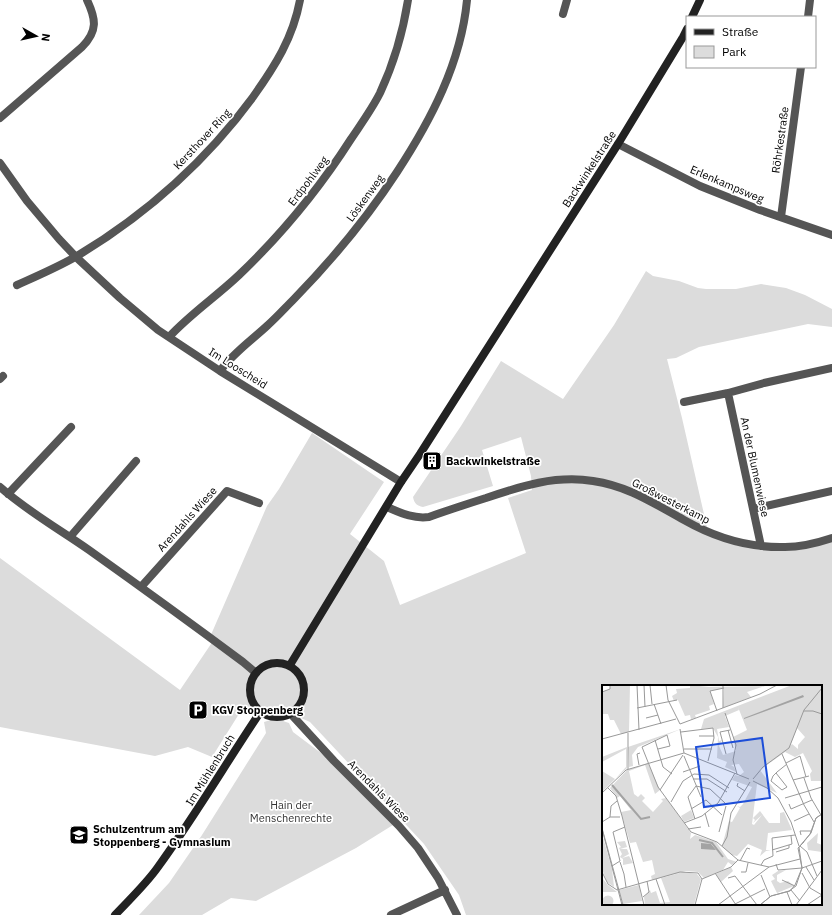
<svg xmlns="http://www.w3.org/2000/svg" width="832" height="915" font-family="'IBM Plex Sans',sans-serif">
<rect width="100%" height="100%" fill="#fff"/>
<path fill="#dcdcdc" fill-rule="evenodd" d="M646 271 653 276 679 281 698 288 706 289H736L761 284 786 288 805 295 832 309V327L808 324 699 347 676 358 667 359 682 418 709 536 736 545 754 548 832 540V915H466L459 895 424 844 310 722 290 713 281 716 273 715 244 706 212 757 188 747 155 756 0 727V558L180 690 213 641 210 637 267 506 279 489 312 433 384 482 350 534 384 561 400 605 526 553 508 498 532 490 531 476 521 437 482 450 493 486 423 507C417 506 414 503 413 497L461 426 501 361 563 399 614 325ZM603 686H821V904H603Z
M274 719 280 720 289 723 293 732 333 762 393 825 356 848 256 901 231 898 202 915H139L169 883 202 835 266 733 264 722Z"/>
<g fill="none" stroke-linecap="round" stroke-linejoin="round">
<path stroke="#555" stroke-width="8" d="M563 14 567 0
M808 17 810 0
M0 118 82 47C98 31 96 19 87 0
M618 144 700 186 760 210 832 235
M0 163 27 201 59 239 76 257 120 298 158 330 220 371 401 482
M781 217 801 67
M17 285C37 276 58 267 77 256 145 215 206 161 253 97 275 66 293 38 300 0
M169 337C190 314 217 296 239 275 282 234 319 189 351 139 361 124 372 109 380 93 394 63 403 32 408 0
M220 371C233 353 252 340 268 325 277 317 285 308 294 299 332 260 367 218 397 172 431 120 461 63 467 0
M0 379 3 376
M728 393 761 546
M684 402 728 393 764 383 832 368
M0 487C27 511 59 529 89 550 141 587 192 624 243 662L256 673
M8 494 71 427
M387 507C401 513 413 519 429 517 448 510 467 504 486 498 521 486 556 475 593 481 628 486 653 503 684 520 714 537 749 548 785 547 801 547 817 543 832 538
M753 509 832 491
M70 537 136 461
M141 587 227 491 259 503
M290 713 334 761 399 826 418 848 438 878 457 915
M391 915 445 890"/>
<path stroke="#222" stroke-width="8" d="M692 17 700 0
M250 690a27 27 0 1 1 54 0a27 27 0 1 1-54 0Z
M290 665 401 482 420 454 570 219 618 144 683 37 687 29
M115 915C130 899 146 884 158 867 195 816 226 763 261 711"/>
</g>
<defs>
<g id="building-square" transform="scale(1)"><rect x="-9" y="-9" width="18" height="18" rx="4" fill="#000" stroke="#fff"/><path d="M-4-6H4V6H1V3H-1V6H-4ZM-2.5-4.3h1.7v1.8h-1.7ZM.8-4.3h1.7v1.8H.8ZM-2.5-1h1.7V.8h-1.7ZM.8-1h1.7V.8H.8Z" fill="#fff"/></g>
<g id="parking-square" transform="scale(1)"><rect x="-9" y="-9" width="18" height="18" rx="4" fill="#000" stroke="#fff"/><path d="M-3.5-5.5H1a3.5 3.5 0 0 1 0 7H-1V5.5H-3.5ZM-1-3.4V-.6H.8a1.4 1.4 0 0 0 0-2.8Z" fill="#fff"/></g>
<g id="school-square" transform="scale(1)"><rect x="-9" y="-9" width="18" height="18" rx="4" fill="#000" stroke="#fff"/><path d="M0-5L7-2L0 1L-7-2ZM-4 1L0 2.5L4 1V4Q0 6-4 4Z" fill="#fff"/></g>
</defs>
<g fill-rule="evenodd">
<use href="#building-square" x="432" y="461"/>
<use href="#parking-square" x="198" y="710"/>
<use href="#school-square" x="79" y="835"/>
</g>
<g text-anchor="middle" stroke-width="3.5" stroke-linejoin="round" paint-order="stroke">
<g font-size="11" fill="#000" stroke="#fff">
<text transform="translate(202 139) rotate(-47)" y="4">Kersthover Ring</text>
<text transform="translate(780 140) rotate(-82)" y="4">Röhrkestraße</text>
<text transform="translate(589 169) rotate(-57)" y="4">Backwinkelstraße</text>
<text transform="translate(308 181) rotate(-53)" y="4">Erdpohlweg</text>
<text transform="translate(727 184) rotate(23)" y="4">Erlenkampsweg</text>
<text transform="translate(365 198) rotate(-54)" y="4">Löskenweg</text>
<text transform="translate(238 368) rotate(32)" y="4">Im Looscheid</text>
<text transform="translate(755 467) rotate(78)" y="4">An der Blumenwiese</text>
<text transform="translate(671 501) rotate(27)" y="4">Großwesterkamp</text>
<text transform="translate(187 519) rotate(-48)" y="4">Arendahls Wiese</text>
<text transform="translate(210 770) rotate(-58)" y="4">Im Mühlenbruch</text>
<text transform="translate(379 791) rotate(45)" y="4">Arendahls Wiese</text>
</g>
<g font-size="11" font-weight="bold" fill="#000" stroke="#fff" text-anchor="start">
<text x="446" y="465">Backwinkelstraße</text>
<text x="212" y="714">KGV Stoppenberg</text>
<text x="93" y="833">Schulzentrum am<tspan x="93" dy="13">Stoppenberg - Gymnasium</tspan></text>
</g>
<g font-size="11" fill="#333" stroke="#fff">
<text x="291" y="809">Hain der<tspan x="291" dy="13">Menschenrechte</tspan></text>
</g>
</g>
<g transform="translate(602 685)">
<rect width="220" height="220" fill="#fff"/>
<path d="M8 0H28L27 47 19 49 12 35H8L6 29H0V7L8 4ZM88 0 107 2 163 1 145 7 149 12 121 23 122 3 108 6 112 19 107 21 108 25 93 30 94 33 89 34 88 30 83 31 76 15 72 16 70 11 75 8 74 4 88 3ZM190 0H220V96H209L208 89 210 86 201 68 193 72 183 67 158 85 175 108 155 99 150 139 152 140 160 130 151 138 153 135 151 133 158 126 167 138H178V128L182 127 190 145 166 148 164 165H169L164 166 158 171 160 165 146 159 135 171 130 170 120 161 127 136 130 137 138 123 135 121 138 122 141 119 150 102 130 95 133 90 137 91 142 87 137 79 129 80 132 82 134 87 123 82 125 77 115 73 116 52 111 43 99 44 102 34ZM136 22 145 45 131 52 134 66 121 70 117 61 120 55 117 56 115 44 127 42 123 31 137 25ZM195 43 203 52 196 60V64L190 59 188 61ZM79 44 36 62 30 70 31 81 27 82 26 62ZM25 62V83L14 93 24 82V64L0 77V72ZM46 78 58 105 53 109 43 80 27 86 32 109 36 112 39 109 43 113 40 116 51 127 61 116 59 114 64 113 89 148 88 154 93 150 114 157 126 174 135 177 130 180 126 177 121 185 102 193 96 187 84 186 50 195 49 191 53 189 50 175 41 177 34 157 28 158 19 127 29 125 18 111 15 113 8 103 25 85ZM0 86 13 94 0 107ZM89 125 92 133 82 137 79 131ZM216 148 215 158 220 160V167L206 165 205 158ZM0 149 10 184 12 202 5 197 0 184ZM23 156 25 162 18 164H25L27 169 20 173 27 171 31 178 21 180V174L18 172 20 169 17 163 19 162 15 157ZM129 182 131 186 119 197 114 189ZM184 185 175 190V196L178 198 186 196 192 201 175 208 169 196 173 194 170 190 176 186ZM81 187 95 189 99 194 92 220H43L42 212 48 205 49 208 54 206 58 218 68 217 59 193ZM0 193 6 200 15 207H0ZM37 200 40 216 21 219 17 205ZM0.5 216a5.5 5.5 0 1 1 11 0a5.5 5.5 0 1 1-11 0Z" fill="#dcdcdc" fill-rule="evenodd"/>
<path d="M201 10 202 12 142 34V33ZM99 158 109 159 114 165 99 164Z" fill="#a3a3a3"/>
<path fill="none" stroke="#a3a3a3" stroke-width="2" d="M10 100 39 134 48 132M97 155 110 158 121 172"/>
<path fill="none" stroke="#999" stroke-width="1" d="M35 0 37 45M42 0 43 22M48 0 50 19M64 0 66 15 78 39 158 9 175 0M121 0V23M0 7 8 4V0M52 19 59 39M35 23 75 15M115 26 108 6 122 3M202 26H211L220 29M123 28 134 60 131 75 135 89M44 33 56 30M78 44 82 68M126 45 131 63M79 47 111 43 112 53 106 76M97 51H112M0 54 74 34M53 55 61 82 70 89M56 64 68 61 65 50 40 62 56 102 89 147 115 157 136 175 167 182M82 64H110M124 69 118 47 128 45M180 69 202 120 212 137M82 71 99 112M184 78 198 71 204 92M37 80 35 69 38 68M26 84V48M81 87 98 81M174 88 185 102 180 105 169 96 171 91 175 87 185 79M202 93 209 113 219 130M91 94H105L125 107M151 94 161 82 187 63 202 25 220 3M191 95 207 91M151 96 165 103 176 113 189 137 197 161M136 98 135 101 143 106M6 103 14 111 20 131 42 220M58 105 81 70M0 108 24 85 82 68 147 94M183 113 220 102M69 117 81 96 92 89 107 90 127 103M187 119 189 124 210 115M89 124 104 115 120 130M103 128 107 142M8 132 9 121 15 116M93 134 86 112 94 101 108 104 123 118M192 136 207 129M0 137 8 132H18M82 138 100 131 116 118 133 88M0 143 21 220M0 144 20 220M86 144 99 142M117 147 124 121M199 150 198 146H209M200 159 209 148 214 133 220 129M120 161 125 152 129 128 148 97M198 161 205 167 215 191M170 165 190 159 189 151M174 167 187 163V160M138 176 145 163 148 164M18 177 22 189M174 179 176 185 200 183M159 180 162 175 171 171 170 153 193 150M10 181 18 176 11 147 23 142M204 182 212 195M200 183 220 176M0 187 6 199 15 205 78 187 96 188 100 194 93 220M139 187H144L146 178M113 188 134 220M200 188 208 203 220 210M22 189 24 202M159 190 168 212M126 193 133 191 155 220M54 194 63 220M100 194 129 182 136 175M180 195 193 201M189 205 198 216M185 207 190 220M41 212 47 207 45 196M133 219 163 204M116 220 167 182 198 174M158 220 169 211 187 206 194 201 200 183 196 163 202 157M158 220 169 211 188 206 193 200 200 183 197 162 208 149 214 133 220 129M194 220 220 185M205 220 220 210"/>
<path fill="#1d4ed8" fill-opacity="0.15" stroke="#1d4ed8" stroke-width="2" d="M160 53 168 113 102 122 94 62Z"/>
<rect width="220" height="220" fill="none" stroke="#000" stroke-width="2"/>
</g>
<rect x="686" y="16" width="130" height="52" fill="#ffffff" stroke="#999999"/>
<rect x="694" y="29" width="20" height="6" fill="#222222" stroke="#999999"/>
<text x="722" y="36" font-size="12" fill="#000000">Straße</text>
<rect x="694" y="46" width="20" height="12" fill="#dcdcdc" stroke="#999999"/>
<text x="722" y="56" font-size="12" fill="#000000">Park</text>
<g transform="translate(36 36) rotate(98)" stroke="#ffffff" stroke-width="3" paint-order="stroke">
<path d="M0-3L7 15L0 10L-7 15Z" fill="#000000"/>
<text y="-6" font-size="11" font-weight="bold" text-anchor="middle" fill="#000000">N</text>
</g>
</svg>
